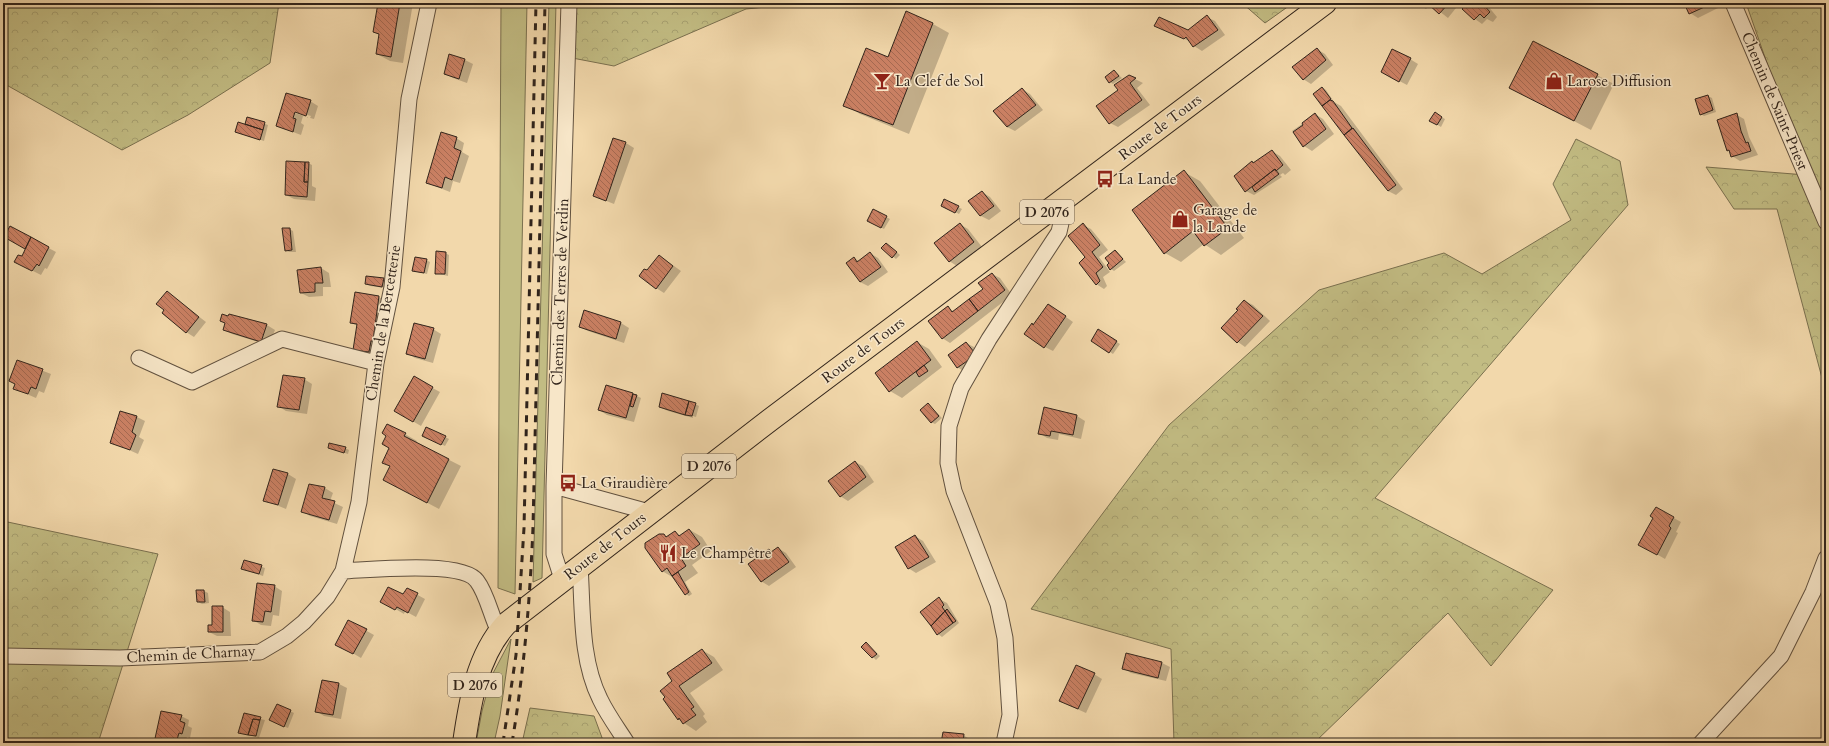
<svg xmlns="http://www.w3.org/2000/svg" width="1829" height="746" font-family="Cardo,serif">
<defs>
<pattern id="forest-crowns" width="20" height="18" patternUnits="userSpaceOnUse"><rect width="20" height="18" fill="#c2bc83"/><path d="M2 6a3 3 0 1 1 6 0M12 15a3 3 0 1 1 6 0" fill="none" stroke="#a7a171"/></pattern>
<pattern id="building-back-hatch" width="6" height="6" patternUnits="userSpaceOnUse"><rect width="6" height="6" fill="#ca8063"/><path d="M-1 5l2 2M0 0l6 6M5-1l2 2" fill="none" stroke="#a56951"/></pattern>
</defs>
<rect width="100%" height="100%" fill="#f2d8ab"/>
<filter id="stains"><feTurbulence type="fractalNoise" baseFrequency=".005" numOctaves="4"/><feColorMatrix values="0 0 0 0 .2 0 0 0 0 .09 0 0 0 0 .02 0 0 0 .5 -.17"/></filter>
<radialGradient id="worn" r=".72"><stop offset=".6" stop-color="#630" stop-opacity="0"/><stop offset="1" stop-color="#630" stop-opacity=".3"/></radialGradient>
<path fill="#c2bc83" stroke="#7a704f" d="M501 3H527L515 594 498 588Z
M549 3H556L542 578 533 582Z
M511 639 500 716 494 743H476L482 711 491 677Z"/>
<path fill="url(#forest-crowns)" stroke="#7a704f" d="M3 3H279L270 63 188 115 122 150 3 83Z
M571 3H806L746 9 614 66 567 57Z
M1242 3H1293L1265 23Z
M1746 3H1826V393L1777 209H1734L1706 167 1806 175Z
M1576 139 1620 161 1628 205 1375 498 1553 590 1491 666 1448 613 1314 743H1174L1171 649 1031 609 1169 425 1319 290 1444 253 1482 274 1571 220 1553 184Z
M3 521 158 554 98 743H3Z
M530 708 594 716 604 743H522Z"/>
<path fill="#0003" fill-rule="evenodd" d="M379 3H413L403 63 390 61 377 54 380 35 374 32Z
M1417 3H1450L1456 8 1448 18 1430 4 1426 9Z
M1469 3H1483L1488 6 1497 17 1493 22 1487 19 1482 24 1475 19Z
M1685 3H1716L1718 8 1698 18 1690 13Z
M1207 17 1215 21 1225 35 1202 51 1194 46 1191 42 1156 26 1188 31Z
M933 24 949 33 909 134 860 114 845 105 888 58Z
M1533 42 1614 84 1591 130 1526 96Z
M1317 49 1325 54 1333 65 1311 84 1303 79Z
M1410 59 1418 64 1407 85 1382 72Z
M465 60 473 64 467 83 453 78 445 74Z
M1114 71 1122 78 1113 84 1110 82Z
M1129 76 1143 83 1137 88 1150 105 1118 127 1110 123 1119 90Z
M1323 88 1326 90 1334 102 1341 106 1403 189 1396 195 1388 191 1314 94Z
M1022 89 1030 94 1043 110 1015 131 1007 127Z
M287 95 310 101 318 106 314 119 303 116 301 123 304 125 301 135 277 126ZM290 110 311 116 310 118 295 113Z
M1708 96 1712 98 1716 112 1704 116 1701 114Z
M1315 114 1323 119 1334 134 1312 151 1304 146 1292 131 1302 124 1304 125Z
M1435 114 1445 119 1441 127 1431 121Z
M1737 115 1744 119 1749 137 1758 155 1740 161 1732 156 1730 151 1728 150Z
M248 118 268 125 264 141 236 132 245 126Z
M456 138 464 143 462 152 469 156 460 183 453 181 450 192 427 183Z
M626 143 634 148 614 204 594 196Z
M1272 151 1280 156 1291 170 1285 175 1283 173 1280 175 1282 177 1254 195 1246 191Z
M308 163 312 165V186L316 188 315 201 294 199 286 195Z
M1184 172 1200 181 1244 238 1221 255 1204 244 1181 262 1165 253Z
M982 192 990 197 1001 211 989 220 981 216 970 201Z
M942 205 958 207 962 209 959 214Z
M873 210 890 219 884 229 868 221Z
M960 224 968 229 982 247 957 266 949 261Z
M1083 225 1091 229 1108 250 1099 257 1110 272 1103 277 1107 286 1104 289 1096 284 1086 257Z
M10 227 56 252 47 269 45 268 41 275 23 266 22 258 27 249 5 237Z
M289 229 293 231 296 252H289L286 250Z
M890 246 900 255 896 259 882 248Z
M1115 251 1126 262 1114 271 1111 269 1110 263Z
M445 253 449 255 448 276 436 273Z
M870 253 878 258 888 272 868 286 860 282 854 258 859 261Z
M660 256 681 271 664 293 656 288 647 272Z
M426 260 430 262 427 274 413 271Z
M321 268 329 273 331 287H323V296L309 297 301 293Z
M992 274 1000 278 1012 295 950 343 942 338 948 308 955 312 984 289Z
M383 279 387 281 386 288 370 286 366 284Z
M167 292 206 322 194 337 186 332 166 310Z
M379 297 391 304 385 347 367 356 355 350 358 326 351 323Z
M1245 301 1253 305 1270 321 1245 347 1238 342 1239 310Z
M1056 310 1073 322 1053 351 1045 347 1034 326Z
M229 315 267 325 275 330 269 345 232 334 224 330 226 324 221 321 228 317Z
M621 323 629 328 624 343 588 331 580 327Z
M433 329 441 334 433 363 415 358 407 353Z
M1099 331 1120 344 1113 354 1092 340Z
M917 342 929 349 942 367 902 398 890 391Z
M966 343 974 347 982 357 965 372 957 367Z
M18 361 51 374 44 393 39 391 36 398 15 389Z
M414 378 440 392 421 426 395 411Z
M304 379 312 384 307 414 286 411 278 406Z
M606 386 633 394 641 398 634 422 607 415 599 410Z
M695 404 699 406 696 417 693 416V418L668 411 660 407Z
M928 404 942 418 935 424 931 422Z
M1045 409 1077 416 1085 421 1081 439 1059 434 1058 440 1047 438 1039 433Z
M121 412 137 417 145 421 139 437 144 440 138 454 111 442Z
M405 434 417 441 416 443 461 466 439 509 384 480 391 466 384 462Z
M426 437H445L449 439 445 446Z
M329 448H345L349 450 348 454Z
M855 462 863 466 874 482 848 501 840 496Z
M273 470 288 474 296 479 286 509 264 500Z
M310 485 325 488 333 493 330 501 343 507 337 524 310 516 302 511Z
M1656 508 1681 522 1676 532 1678 533 1665 559 1639 544 1655 517Z
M690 530 702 537 711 551 692 565 698 573 685 582 692 594 689 596 686 594 674 578 662 571 664 535 668 537 675 532 681 536Z
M915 536 923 541 936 562 916 573 908 568Z
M778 548 786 553 796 567 769 586 761 581 769 550 773 552Z
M245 561 265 568 263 576 242 569Z
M274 586 282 591 279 616 273 615 271 626 261 625 253 620Z
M407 589 425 599 416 617 405 611 404 614 382 601 404 596Z
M197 591H204L208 593 209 603 202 604 198 602Z
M939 599 947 603 959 623 942 637 938 634 922 612Z
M222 607 230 612 231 636H217L209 632Z
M349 621 374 635 361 658 337 644Z
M866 643 880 656 876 660 863 647Z
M702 650 714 657 723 670 690 693 705 714 703 716 707 722 696 731 678 719 674 681Z
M1162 663 1170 667 1166 681 1131 673 1123 668Z
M1094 674 1102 679 1086 713 1068 705Z
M322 681 339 684 347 688 341 719 324 716 316 711Z
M277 705 294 713 288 728 274 722Z
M244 715 265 720 259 738 239 732Z
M181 716 189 720 188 726 192 728 190 738 187 737 185 743H155Z
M963 735 971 740V743H942Z"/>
<path fill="url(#building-back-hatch)" stroke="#31241b" d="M378 3H400L391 57 376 54 379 34 373 32Z
M1427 3H1449L1439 14Z
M1468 3H1482L1490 12 1484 18 1480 14 1474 20 1462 9Z
M1684 3H1711V4L1689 14Z
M906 11 933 23 893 125 843 106 866 48 888 57Z
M1207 15 1218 30 1193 47 1186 37 1184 39 1154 26 1159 17 1188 30Z
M1533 41 1598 74 1574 121 1509 88Z
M1317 48 1326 60 1303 80 1292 67Z
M1392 49 1411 58 1399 82 1381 72Z
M449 54 465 59 459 79 444 74Z
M1114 70 1119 76 1109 83 1105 77Z
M1129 75 1136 78 1130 83 1142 100 1109 124 1096 106 1118 90 1114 85Z
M1322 87 1331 99 1322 106 1313 94Z
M1022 88 1036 105 1007 127 993 111Z
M286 93 311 100 306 116 295 112 293 118 296 119 293 132 276 126Z
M1708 95 1713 110 1700 115 1695 99Z
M1330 100 1333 101 1352 128 1344 135 1322 106Z
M1435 112 1442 117 1437 125 1429 121Z
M1315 113 1326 129 1303 147 1293 132 1303 125 1302 123Z
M1737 113 1741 131 1746 143 1748 142 1751 151 1731 157 1729 150 1727 151 1717 120Z
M247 117 265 122 263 130 245 124Z
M238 122 263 130 260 140 235 132Z
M1353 128 1396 185 1388 191 1344 135Z
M441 132 457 137 454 148 461 151 452 180 445 177 442 188 426 183Z
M613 138 626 142 606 201 593 196Z
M1272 150 1283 165 1276 171 1275 169 1245 192 1234 176 1252 161 1253 163Z
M286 161 305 162 304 182H308L307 197 285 195Z
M305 162H309L308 182H304Z
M1275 169 1279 174 1255 192 1252 187Z
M1184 170 1228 228 1204 246 1193 231 1164 254 1132 210Z
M982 191 994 206 980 216 968 201Z
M944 199 959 206 955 213 941 206Z
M873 209 887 216 881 228 867 221Z
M960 223 974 242 949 262 934 243Z
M1083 223 1100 245 1092 252 1103 267 1096 273 1100 281 1096 285 1079 263 1085 257 1068 236Z
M10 226 31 237 25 249 4 237Z
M282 228H290L292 250 285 251Z
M31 237 49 247 39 266 37 264 32 271 14 262 18 255 22 256Z
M886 243 897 252 892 258 881 248Z
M1115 250 1123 259 1110 270 1107 265 1109 263 1105 258Z
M436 251 446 252 445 274H435Z
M870 252 881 267 860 282 846 263 854 257 857 262Z
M659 255 673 266 656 289 639 276 644 269 647 270Z
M415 257 427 259 424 273 412 271Z
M321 267 323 283H315V292L300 293 297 270Z
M992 273 1005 290 978 311 969 299 983 289 978 283Z
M366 276 384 278 382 287 365 284Z
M167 291 199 317 186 333 162 313 164 310 156 304Z
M355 292 379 296 373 341H371L369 352 353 350 357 324 350 323Z
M969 299 978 311 942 339 928 321 948 306 952 312Z
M1244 300 1263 316 1237 343 1221 328 1238 310 1236 309Z
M1048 304 1066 316 1044 348 1024 334 1032 323 1033 325Z
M584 310 621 322 616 339 579 327Z
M222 314 228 316 229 314 267 324 261 342 223 330 225 323 220 321Z
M414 323 434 328 425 359 406 354Z
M1098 329 1117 341 1109 353 1091 341Z
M917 341 931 360 889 392 875 373Z
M966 342 974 352 970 359 957 368 948 355Z
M17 360 43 369 36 389 31 387 28 394 13 389 15 384 9 381Z
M924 365 928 371 919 377 916 372Z
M283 375 305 378 299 410 277 407Z
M414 376 433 387 413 422 394 411Z
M606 385 633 393 626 418 598 410Z
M662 393 689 401 685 415 659 407Z
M633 394 637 395 633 407 630 406Z
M689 401 696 403 692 416 685 415Z
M928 403 939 416 931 423 920 410Z
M1044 407 1077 415 1073 435 1051 431 1050 436 1038 434Z
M120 411 137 416 132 432 136 435 130 450 110 443Z
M387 424 406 433 404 436 449 459 427 503 383 480 390 466 382 463 389 448 382 444 386 436 382 433Z
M426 427 446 436 441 445 422 436Z
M329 443 346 447 344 453 328 448Z
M855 461 866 477 840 497 828 481Z
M273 469 288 473 278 505 263 501Z
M309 484 325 487 322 498 335 501 329 520 301 512Z
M1656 507 1674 517 1669 526 1671 528 1657 555 1638 545 1653 518 1650 516Z
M689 529 700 544 681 558 686 566 672 576 667 568 662 572 645 548V543L659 534H664L666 537 675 531 679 536Z
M915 535 929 557 908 569 895 547Z
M778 547 789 562 761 582 748 564 769 549 771 552Z
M244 560 262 565 259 574 241 569Z
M678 572 689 592 685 595 672 576Z
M257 583 275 585 271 612 265 611 263 622 252 621Z
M388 587 403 594 407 588 418 593 408 613 397 607 395 610 380 602Z
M196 590H204L205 602H197Z
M939 597 944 605 942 607 945 611 931 626 920 612Z
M212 606H223V632H208V625H212Z
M947 609 956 621 953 623 945 611Z
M945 611 953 623 937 635 931 626Z
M348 620 367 629 353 654 335 645Z
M866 642 877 654 872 658 861 647Z
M702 649 712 663 679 686 694 707 691 709 696 715 683 724 679 718 678 720 663 699 665 697 660 691 672 681 667 673Z
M1126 653 1162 662 1158 678 1122 669Z
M1076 665 1095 673 1078 709 1059 701Z
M322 680 339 683 333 715 315 712Z
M277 704 291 710 284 727 269 720Z
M161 711 182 715 180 721 185 723 182 734 179 733 176 743H154Z
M244 713 261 717 260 720 253 719 248 735 238 733Z
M253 719 260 720 256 736 248 735Z
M943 732 964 734 963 743H941Z"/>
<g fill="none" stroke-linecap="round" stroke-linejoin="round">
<g stroke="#61513f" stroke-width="17">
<path id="street" d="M1733 3 1826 222
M139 358 192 382 282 339 376 363
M554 486 649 512
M580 566C583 609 580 659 600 699 607 714 618 729 627 743
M343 571 359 502 376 363 392 287 409 99 429 3
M562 579 554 554V486L569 3
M3 656 120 658 260 652 287 636 304 622 327 597 343 571C369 570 463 560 477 581 487 594 491 616 499 632
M1004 743 1010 715 1005 638 998 604 954 491 948 463 949 426 961 388 989 339 1059 232 1063 214 1059 202
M1701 743 1781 656 1813 592 1826 558"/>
</g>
<g stroke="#31241b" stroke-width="24">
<path id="primary" d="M464 743C470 702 477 656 506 624L770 420 1325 3"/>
</g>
<use href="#street" stroke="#f7e6c8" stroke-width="15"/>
<use href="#primary" stroke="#f2d8ab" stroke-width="22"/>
<path stroke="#31241b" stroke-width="3" stroke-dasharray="7 7" stroke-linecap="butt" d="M503 743 516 655 524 528 536 3
M512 743C524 671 530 600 533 527L545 3"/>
</g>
<defs>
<g id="bar-bare" transform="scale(1.38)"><path d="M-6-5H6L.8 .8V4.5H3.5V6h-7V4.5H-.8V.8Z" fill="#8f2418" stroke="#f7e6c8" stroke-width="2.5" paint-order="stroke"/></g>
<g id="shop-bare" transform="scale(1.38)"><path d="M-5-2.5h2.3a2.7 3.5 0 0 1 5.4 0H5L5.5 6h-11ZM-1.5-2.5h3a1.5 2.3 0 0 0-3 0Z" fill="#8f2418" stroke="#f7e6c8" stroke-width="2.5" paint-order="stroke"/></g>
<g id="bus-bare" transform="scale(1.38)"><path d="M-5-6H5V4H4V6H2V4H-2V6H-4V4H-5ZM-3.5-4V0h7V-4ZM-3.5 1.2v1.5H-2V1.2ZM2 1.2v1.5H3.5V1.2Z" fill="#8f2418" stroke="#f7e6c8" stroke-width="2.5" paint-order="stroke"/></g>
<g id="restaurant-bare" transform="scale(1.38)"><path d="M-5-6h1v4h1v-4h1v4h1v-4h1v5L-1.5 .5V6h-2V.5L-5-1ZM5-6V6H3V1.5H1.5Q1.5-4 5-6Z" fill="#8f2418" stroke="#f7e6c8" stroke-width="2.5" paint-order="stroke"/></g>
</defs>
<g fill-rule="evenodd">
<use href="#bar-bare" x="882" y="81"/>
<use href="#shop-bare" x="1554" y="81"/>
<use href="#bus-bare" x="1105" y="179"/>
<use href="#shop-bare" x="1180" y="219"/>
<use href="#bus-bare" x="568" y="483"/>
<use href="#restaurant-bare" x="668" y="553"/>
</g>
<g text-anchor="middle" stroke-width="3" stroke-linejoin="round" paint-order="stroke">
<g fill="#f7e6c8" stroke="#6c5e4f" stroke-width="1">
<rect x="1020" y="200" width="54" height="24" rx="3"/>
<rect x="682" y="454" width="54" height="24" rx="3"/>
<rect x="448" y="673" width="54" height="24" rx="3"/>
</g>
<g font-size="14" font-weight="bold" fill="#31241b">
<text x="1047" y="217">D 2076</text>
<text x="709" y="471">D 2076</text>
<text x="475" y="690">D 2076</text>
</g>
<g font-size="15" fill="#31241b" stroke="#f7e6c8" text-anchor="start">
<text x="895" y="86">La Clef de Sol</text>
<text x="1567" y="86">Larose Diffusion</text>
<text x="1118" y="184">La Lande</text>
<text x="1193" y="215">Garage de<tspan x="1193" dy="17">la Lande</tspan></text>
<text x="581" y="488">La Giraudière</text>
<text x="681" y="558">Le Champêtre</text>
</g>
<g font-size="15" fill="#31241b" stroke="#f7e6c8">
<text transform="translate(1775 101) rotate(67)" y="5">Chemin de Saint-Priest</text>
<text transform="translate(1160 127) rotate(-37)" y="5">Route de Tours</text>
<text transform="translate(560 292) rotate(-88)" y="5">Chemin des Terres de Verdin</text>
<text transform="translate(383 323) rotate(-81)" y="5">Chemin de la Bercetterie</text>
<text transform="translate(863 350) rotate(-37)" y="5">Route de Tours</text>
<text transform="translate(605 546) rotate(-38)" y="5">Route de Tours</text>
<text transform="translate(191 654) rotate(-3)" y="5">Chemin de Charnay</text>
</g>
</g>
<rect width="1829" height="746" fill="none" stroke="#f2d8ab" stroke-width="16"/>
<rect x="4" y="4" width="1821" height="738" fill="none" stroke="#31241b" stroke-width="2"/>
<rect x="8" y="8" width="1813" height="730" fill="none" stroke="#31241b"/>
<rect width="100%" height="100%" filter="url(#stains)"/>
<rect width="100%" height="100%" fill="url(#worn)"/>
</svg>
